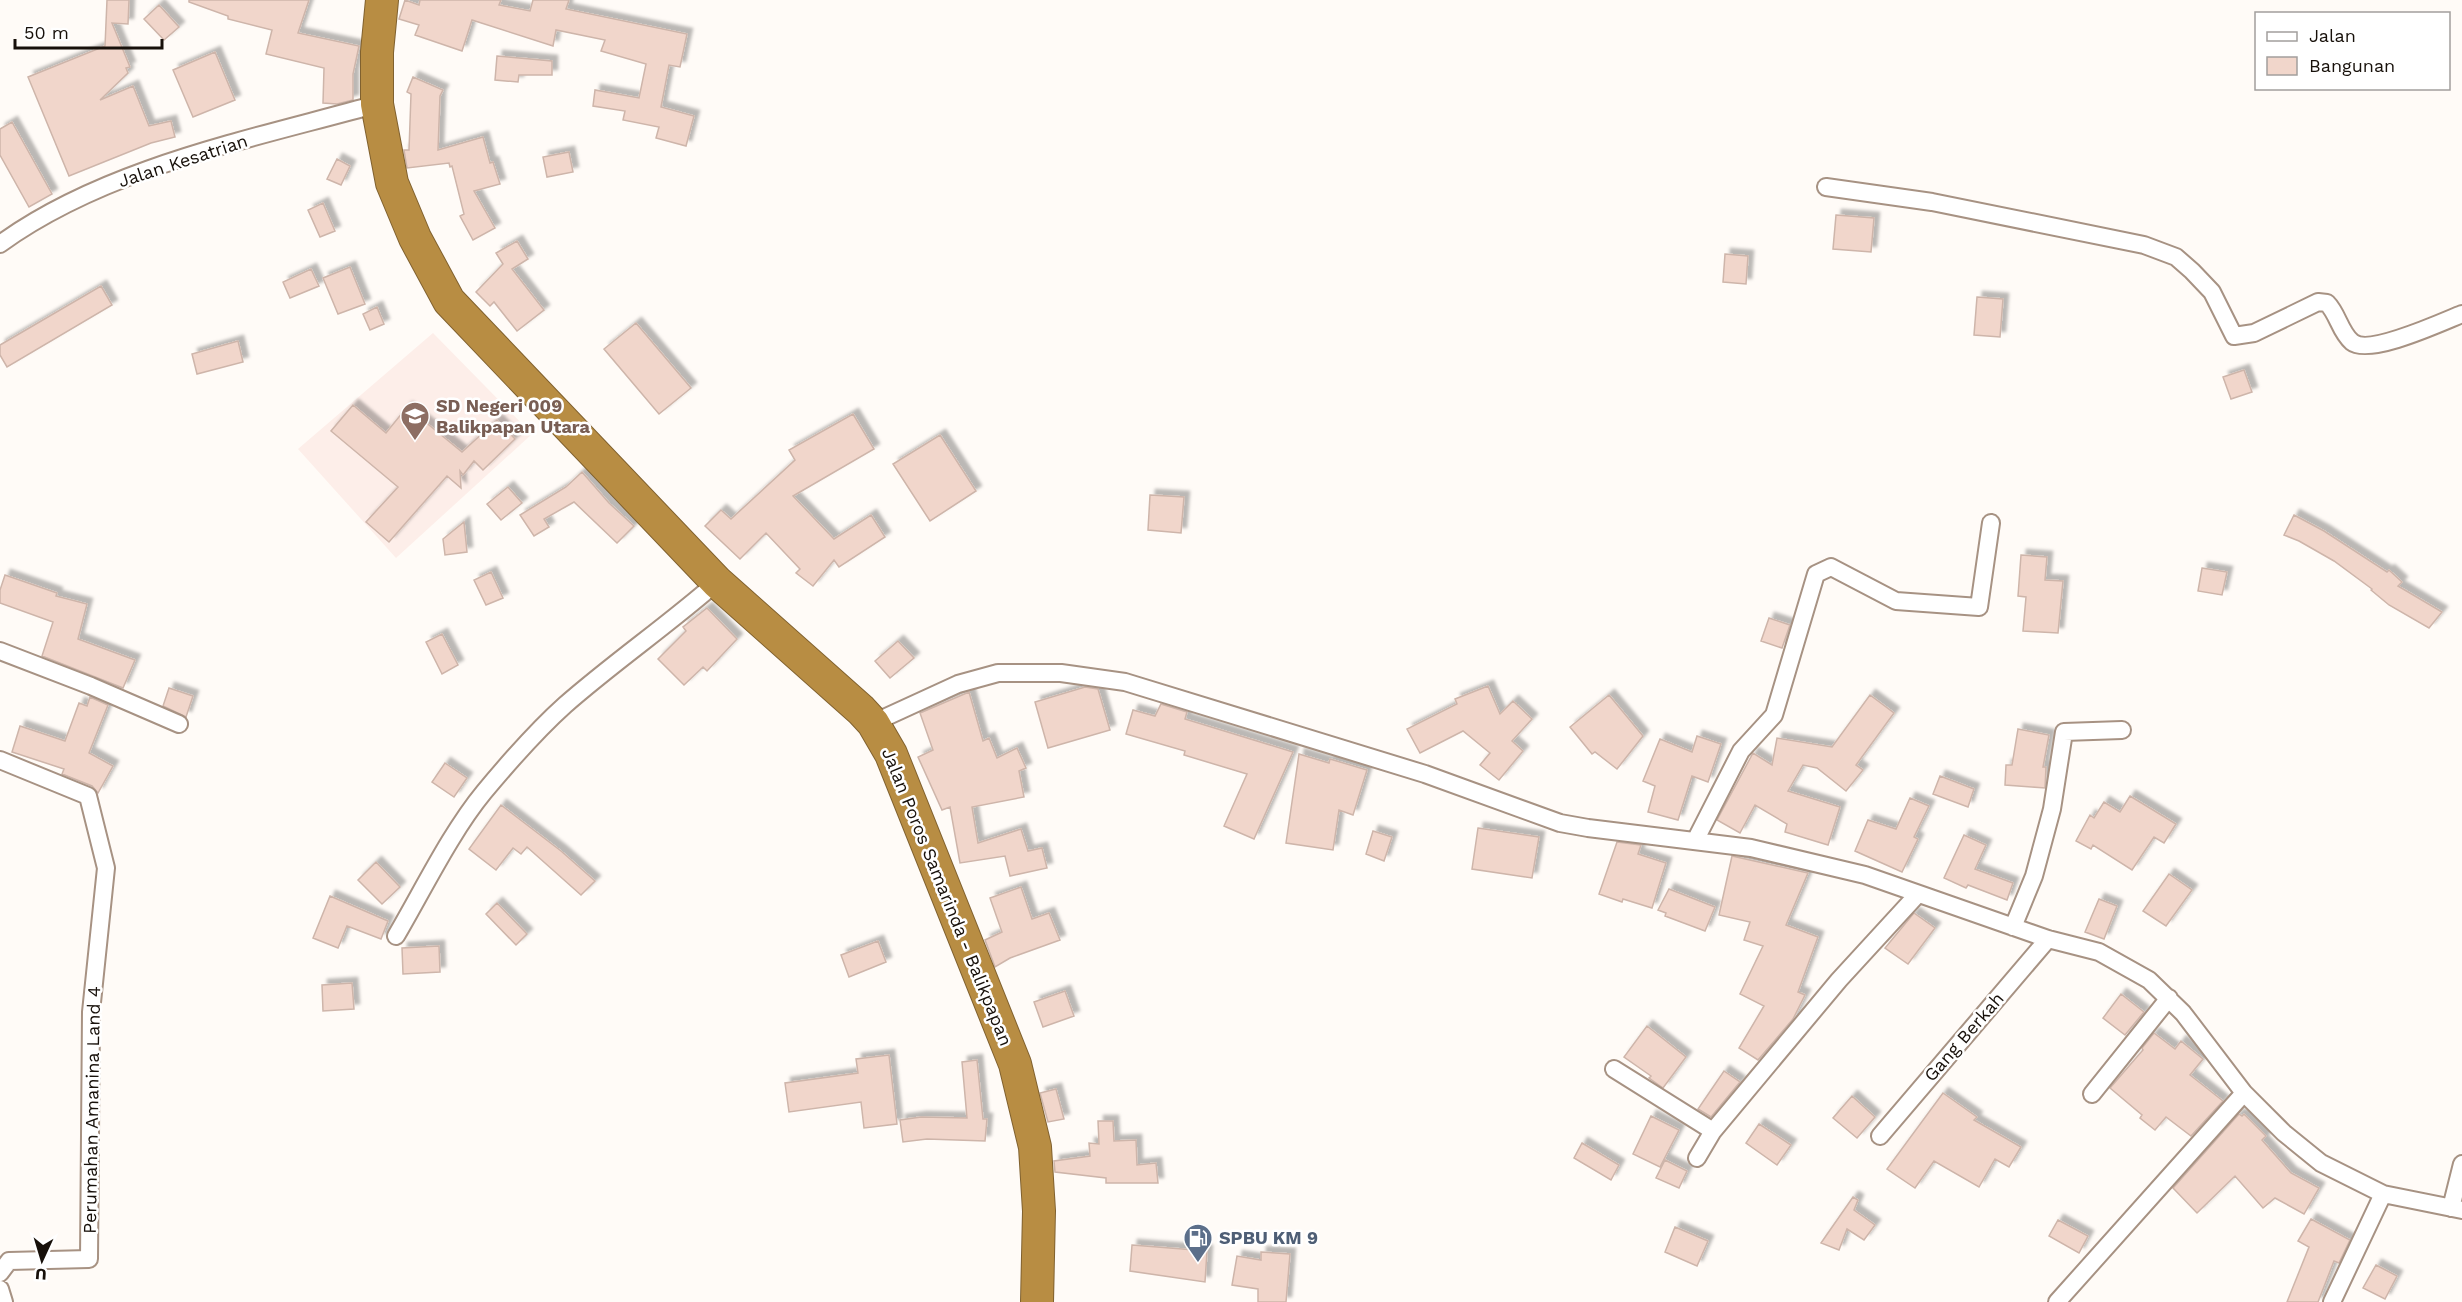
<svg xmlns="http://www.w3.org/2000/svg" width="2462" height="1302" font-family="'Work Sans',sans-serif">
<defs>
<filter id="shadow"><feDropShadow dx="5.5" dy="-5.5" stdDeviation="1.5" flood-color="#0004"/></filter>
</defs>
<rect width="100%" height="100%" fill="#fffbf7"/>
<path fill="#fdeee9" d="M433 333 532 434 396 558 298 449Z"/>
<path fill="#f1d6cb" stroke="#ceb5aa" stroke-width="1.5" filter="url(#shadow)" d="M107 0H129L128 24 112 23 130 67 126 68 128 73 100 100 133 86 149 126 171 121 175 137 151 143 69 176 28 77 105 46Z
M189 0H309L298 33 359 46 353 74V100L337 104 323 103 324 68 266 54 272 30 228 19V16L189 2Z
M405 0 419 5 420 0H501L499 5 530 11 533 0H569L566 9 687 34 680 67 669 65 661 107 694 116 686 146 656 138 659 127 623 120 625 111 593 106 595 90 639 98 646 64 601 51 605 40 556 30 553 46 472 20 462 51 415 35 419 25 399 19Z
M159 5 179 27 164 40 144 19Z
M215 52 235 100 193 117 173 70Z
M497 56 552 61V75H519L518 82 495 80Z
M413 77 443 90 440 96 438 150 483 137 490 163 493 162 500 184 474 191 495 228 473 240 460 216 464 214 452 166 450 167 449 163 407 168 404 150H409L411 94 407 92Z
M12 122 52 194 29 207 0 155V129Z
M569 152 573 172 547 177 543 157Z
M337 159 350 166 341 185 327 179Z
M323 203 335 231 320 237 308 210Z
M1836 215 1874 218 1871 252 1833 249Z
M517 241 528 259 512 269 544 310 517 331 494 302 490 306 476 292 503 264 496 253Z
M1725 254 1748 256 1746 284 1723 282Z
M350 267 365 304 338 314 323 278Z
M311 269 319 286 290 298 283 282Z
M101 286 112 305 7 367 0 355V345Z
M1977 297 2003 299 2000 337 1974 335Z
M377 307 384 324 370 330 363 314Z
M636 323 691 388 659 414 604 349Z
M238 341 243 362 197 374 192 354Z
M2244 370 2252 392 2231 399 2223 377Z
M353 405 386 433 407 407 462 452 497 420 515 439 483 470 474 461 463 475 460 471 461 488 447 476 389 542 366 522 398 487 331 431Z
M853 414 874 449 793 496 834 539 871 515 885 537 839 567 834 560 813 586 796 573 800 569 766 533 740 559 705 526 721 510 731 519 795 460 789 450Z
M940 435 976 491 930 521 893 464Z
M582 472 609 503 634 526 617 543 574 502 544 519 549 527 534 536 520 515 566 487Z
M508 487 522 503 501 520 487 504Z
M1150 495 1184 497 1181 533 1148 530Z
M2294 515 2324 531 2387 572 2389 570 2402 582 2398 586 2442 612 2429 628 2389 605 2371 590 2372 589 2334 561 2299 541 2284 535Z
M464 522 467 552 445 555 443 539Z
M2021 555 2047 557 2045 580 2063 581 2058 633 2023 631 2026 597 2018 596Z
M2202 568 2227 572 2222 595 2198 591Z
M491 572 503 598 486 605 474 580Z
M5 575 57 593 56 596 87 604 78 639 135 660 123 688 42 656 53 622 0 603V590Z
M707 608 737 639 707 671 703 667 684 685 658 659 686 631 683 627Z
M1769 618 1790 625 1782 648 1761 641Z
M442 634 458 665 442 674 426 642Z
M898 641 914 658 890 678 875 661Z
M1488 686 1500 714 1513 701 1532 719 1512 741 1523 751 1499 780 1480 765 1490 753 1463 731 1420 753 1407 729 1457 704 1455 699Z
M1085 687 1098 689 1110 730 1048 748 1035 702Z
M169 688 193 696 186 717 163 706Z
M969 692 983 741 989 738 997 758 1017 748 1026 768 1019 771 1024 797 972 807 978 843 1021 829 1028 851 1042 848 1047 868 1010 876 1005 856 960 863 950 807 942 810 918 757 933 750 920 713Z
M1609 695 1643 736 1617 769 1595 752 1592 754 1570 727Z
M1870 695 1894 713 1856 765 1863 770 1846 791 1817 768 1803 765 1788 791 1840 807 1828 845 1785 832 1787 824 1755 805 1740 833 1717 820 1753 753 1772 765 1777 738 1832 747Z
M90 697 108 705 89 753 113 766 98 793 92 786 62 774 64 769 12 752 20 726 65 741 79 703 87 706Z
M1161 704 1187 712 1185 719 1293 752 1254 839 1224 826 1247 774 1184 755 1185 751 1126 734 1133 710 1155 716Z
M2018 729 2049 735 2043 767H2046L2045 788 2005 785 2006 765H2012Z
M1697 736 1721 744 1708 782 1692 776 1678 820 1648 812 1655 786 1643 781 1660 739 1692 752Z
M1299 754 1329 763 1330 759 1367 770 1353 815 1339 810 1333 850 1286 843Z
M445 763 467 778 454 797 432 782Z
M1940 776 1974 789 1968 807 1933 794Z
M2130 796 2176 824 2164 843 2154 837 2132 870 2093 845 2091 849 2076 841 2090 815 2094 818 2104 802 2120 812Z
M1910 798 1929 806 1914 837 1918 839 1902 872 1855 851 1868 820 1896 829Z
M501 805 561 851 595 881 581 895 527 847 521 854 513 848 496 870 469 849Z
M1478 828 1539 837 1532 878 1472 869Z
M1373 831 1392 837 1384 861 1366 854Z
M1964 835 1986 845 1975 869 2013 883 2007 900 1968 885 1966 888 1944 878Z
M1617 842 1641 845 1638 854 1666 863 1652 908 1623 899 1622 902 1599 894Z
M1732 856 1808 873 1786 925 1818 937 1798 992 1805 995 1793 1019 1758 1060 1739 1048 1764 1006 1740 994 1763 946 1744 940 1750 922 1719 915Z
M376 862 400 887 382 904 358 880Z
M2169 874 2192 890 2166 926 2143 911Z
M1021 887 1032 919 1049 913 1060 940 1010 958 995 967 985 940 1002 932 990 898Z
M1669 889 1715 907 1705 931 1665 916 1666 913 1658 910Z
M330 896 388 921 381 939 347 926 338 948 313 938Z
M2099 899 2117 906 2104 939 2085 932Z
M497 903 527 934 516 945 486 914Z
M1914 913 1935 928 1908 964 1885 948Z
M878 941 886 962 849 977 841 955Z
M439 946 440 972 403 974 402 948Z
M352 983 354 1009 323 1011 322 985Z
M1065 991 1074 1016 1043 1027 1034 1002Z
M2121 994 2144 1012 2125 1035 2103 1018Z
M1647 1026 1686 1057 1663 1088 1649 1078 1651 1076 1624 1057Z
M2154 1033 2175 1049 2181 1041 2203 1059 2190 1075 2223 1101 2191 1136 2166 1117 2155 1130 2140 1118 2142 1115 2110 1088 2143 1050 2142 1048Z
M889 1055 897 1124 864 1128 861 1102 789 1112 785 1083 858 1073 856 1059Z
M977 1060 983 1119H987L985 1141 927 1139 903 1142 900 1120 921 1117 967 1118 962 1062Z
M1724 1071 1740 1082 1711 1117 1698 1109Z
M1056 1089 1064 1119 1048 1122 1040 1093Z
M1943 1093 1977 1117 1974 1120 2021 1147 2009 1167 1995 1159 1979 1187 1934 1161 1915 1188 1887 1169Z
M1852 1096 1875 1117 1857 1138 1833 1118Z
M2239 1114 2242 1116 2244 1114 2266 1136 2262 1140 2291 1173 2319 1188 2304 1214 2275 1198 2263 1208 2235 1176 2197 1213 2173 1188Z
M1651 1116 1679 1130 1660 1167 1633 1154Z
M1098 1121H1113L1114 1141 1136 1140 1137 1165 1156 1163 1158 1183H1106V1178L1055 1172 1054 1161 1090 1156 1089 1143 1099 1144Z
M1759 1124 1791 1145 1777 1165 1746 1143Z
M1582 1143 1619 1165 1611 1180 1574 1158Z
M1665 1160 1687 1171 1679 1188 1656 1178Z
M1853 1197 1858 1200 1854 1210 1875 1225 1864 1240 1847 1229 1839 1250 1821 1243Z
M2311 1219 2350 1240 2339 1263 2334 1261 2318 1302H2287L2309 1247 2298 1241Z
M2058 1220 2088 1236 2079 1253 2049 1236Z
M1675 1227 1708 1241 1697 1266 1665 1252Z
M1132 1245 1207 1251 1205 1282 1130 1271Z
M1261 1252 1290 1254 1286 1302H1258V1289L1232 1285 1237 1256 1261 1260Z
M2376 1265 2397 1276 2385 1299 2363 1288Z"/>
<g fill="none" stroke-linecap="round" stroke-linejoin="round">
<g stroke="#a79283" stroke-width="20">
<path id="street" d="M1826 187 1932 202 2144 245 2176 257 2192 271 2212 292 2234 336 2254 333 2318 302 2327 303C2338 314 2340 332 2352 342 2369 356 2442 322 2462 314
M0 244C106 167 252 139 377 104
M0 651 91 686 179 724
M873 723 958 684 998 673H1061L1125 682 1425 774 1560 823 1588 828 1751 848 1865 875 2048 939 2099 952 2149 980 2183 1013 2244 1093 2284 1133 2321 1163 2383 1194 2462 1210
M0 760 88 796 106 868 91 1012 89 1259 9 1261 0 1273
M1695 841 1741 751 1774 715 1816 574 1831 567 1896 601 1979 607 1991 523
M2013 927 2034 876 2052 809 2064 732 2122 730
M396 936C423 890 451 832 484 792 509 762 536 731 565 705 614 662 668 625 717 582
M1614 1069 1713 1131 1839 980 1917 895
M2092 1094 2169 998
M1880 1136 2048 939
M1697 1158 1713 1131
M2451 1208 2462 1164
M0 1289 4 1302
M2057 1302 2244 1093
M2332 1302 2383 1194"/>
</g>
<g stroke="#80612f" stroke-width="34">
<path id="highway" d="M382 0 377 52V104L392 183 415 238 449 301 717 582 861 710 873 723 891 754 1015 1064 1035 1147 1039 1211 1037 1302"/>
</g>
<use href="#street" stroke="#fff" stroke-width="16"/>
<use href="#highway" stroke="#b88d43" stroke-width="32"/>
</g>
<defs>
<g id="school-pin" transform="scale(1.5)"><path d="M0 17L-7.5 6A9.5 9.5 0 1 1 7.5 6Z" fill="#8d6e63" stroke="#fff"/><path d="M0-5L7-2L0 1L-7-2ZM-4 1L0 2.5L4 1V4Q0 6-4 4Z" fill="#fff"/></g>
<g id="fuel-pin" transform="scale(1.5)"><path d="M0 17L-7.5 6A9.5 9.5 0 1 1 7.5 6Z" fill="#5c6f8a" stroke="#fff"/><path d="M-5.5-6h7V0h2V4h1.3V-2.5L3-4.5l.8-.8L6-3V5H2.5V1h-1V6h-7ZM-4.2-4.7v3.2H.2V-4.7Z" fill="#fff"/></g>
</defs>
<g fill-rule="evenodd">
<use href="#school-pin" x="415" y="416"/>
<use href="#fuel-pin" x="1198" y="1238"/>
</g>
<g text-anchor="middle" stroke-width="5" stroke-linejoin="round" paint-order="stroke">
<g font-size="18" fill="#17100a" stroke="#fff">
<text transform="translate(183 161) rotate(-18)" y="6">Jalan Kesatrian</text>
<text transform="translate(947 897) rotate(68)" y="6">Jalan Poros Samarinda - Balikpapan</text>
<text transform="translate(1964 1037) rotate(-49)" y="6">Gang Berkah</text>
<text transform="translate(92 1110) rotate(-89)" y="6">Perumahan Amanina Land 4</text>
</g>
<g font-size="18" font-weight="bold" fill="#785e54" stroke="#fff" text-anchor="start">
<text x="436" y="412">SD Negeri 009<tspan x="436" dy="21">Balikpapan Utara</tspan></text>
</g>
<g font-size="18" font-weight="bold" fill="#4e5e75" stroke="#fff" text-anchor="start">
<text x="1219" y="1244">SPBU KM 9</text>
</g>
</g>
<rect x="2255" y="12" width="195" height="78" fill="#ffffff" stroke="#a29f9d" stroke-width="1.5"/>
<rect x="2267" y="32" width="30" height="9" fill="#ffffff" stroke="#a29f9d" stroke-width="1.5"/>
<text x="2309" y="42" font-size="18" fill="#17100a">Jalan</text>
<rect x="2267" y="57" width="30" height="18" fill="#f1d6cb" stroke="#a29f9d" stroke-width="1.5"/>
<text x="2309" y="72" font-size="18" fill="#17100a">Bangunan</text>
<g transform="translate(42 1260) rotate(184)" stroke="#ffffff" stroke-width="4.5" paint-order="stroke">
<path d="M0-4.5L10 22L0 15L-10 22Z" fill="#17100a"/>
<text y="-9" font-size="16" font-weight="bold" text-anchor="middle" fill="#17100a">U</text>
</g>
<path d="M15 39v9h147v-9" fill="none" stroke="#17100a" stroke-width="3"/>
<text x="24" y="39" font-size="18" fill="#17100a" stroke="#ffffff" stroke-width="4.5" paint-order="stroke">50 m</text>
</svg>
